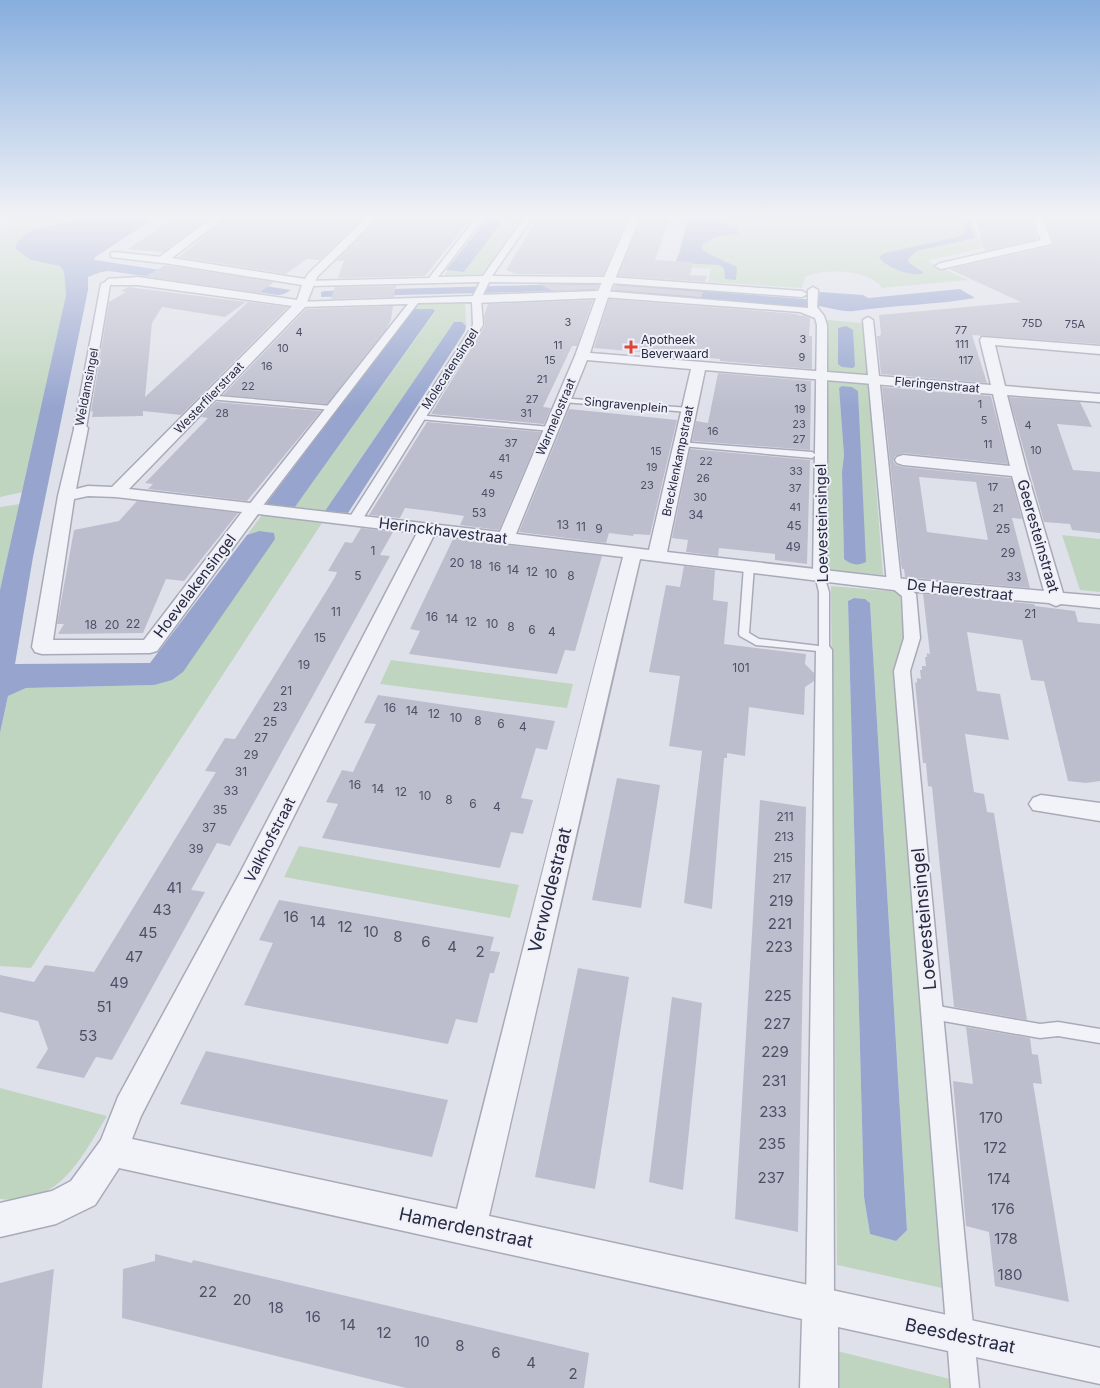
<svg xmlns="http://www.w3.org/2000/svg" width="1100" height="1388" font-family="Inter,sans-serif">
<rect width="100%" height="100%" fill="#dfe1ea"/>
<path fill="#c0d5bf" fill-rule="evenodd" d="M21 215H87L48 225 25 236 31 260 60 266 64 272 66 295 23 492 0 497V230L11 220Z
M507 215H523L483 276H444L447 270 464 272Z
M688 215H971L978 238 1010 242 929 260V262L968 280 882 288C869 269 824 268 805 277L802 288 708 282 711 269 675 266Z
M465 300 466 326 462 322H454L325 511 295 507 435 312 433 309H414L420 301Z
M827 320 863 323 867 375 827 372Z
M827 380 868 384 883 575 827 569ZM842 386 852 387 858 391 861 472 844 559 842 472 844 455 839 388Z
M20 504 0 590V507Z
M262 515 322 523 31 968 0 966V733L8 696 26 688 154 685 259 531 247 535Z
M1062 535 1100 539V592L1080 590Z
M831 586 900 592 904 646 894 670 942 1288 837 1265ZM854 598 865 599 870 603 907 1229 896 1241 870 1234 864 1197 848 601Z
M391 660 573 684 567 708 380 684Z
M299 846 519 885 510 918 284 877Z
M0 1088 107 1116C81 1158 60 1206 0 1199Z
M837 1351 950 1379V1388H831Z"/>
<path fill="#96a4ce" d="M87 215 127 217 159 215 94 258 95 260 291 290 284 294 278 295 109 271 101 272 88 277V290L33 557 15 664 150 663 247 535 259 531 274 533 275 539 183 672 172 680 154 685 26 688 8 696 0 733V590L66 295 64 272 60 266 31 260 15 248C23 221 70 227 87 215Z
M490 215H507L464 272 446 270Z
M688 215H699L737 227 738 234 715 237 702 245V249L707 253 737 267 736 280 725 279 724 268 719 265 675 263 680 252Z
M960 215H968L975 238 916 251 908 259 909 263 923 272 922 274C911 276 886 268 879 257L885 253 958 237 965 233Z
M599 283 595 290 321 297V292L325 291Z
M616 284 718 292V290L728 291V293L816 300 817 293 820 292 863 295 868 298 960 289 975 298C935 305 894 305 854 311 839 313 817 302 805 307L613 292Z
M414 309H433L435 311 295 507 266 504Z
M454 322H462L466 326 465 331 348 513 325 511Z
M846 326 853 330 855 366 853 368 842 367 838 364V328Z
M842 386 852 387 858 391 866 562C858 566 851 565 844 559L842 472 844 455 839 388Z
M854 598 865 599 870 603 907 1230 896 1241 870 1234 864 1197 848 601Z"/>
<path fill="#bcbecd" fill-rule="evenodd" d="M181 215H213L163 252 128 249 177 216Z
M230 215 335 219 339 215H366L320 260 307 259 286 274 179 257Z
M382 215 434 217 474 215 425 276 338 278 344 261H336Z
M540 215H629L603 275 517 274 506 270Z
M643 215H671L655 260 693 262 690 275 707 276 705 282 618 276Z
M975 215H1029L1038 239 985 251Z
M1043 215H1100V344L972 335 987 383 881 374 877 336H880L881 334 879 315 1021 302 949 269 1051 246 1054 241Z
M165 265 274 282 259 293 146 276Z
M539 284 599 285 597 289 553 291Z
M615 285 703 292 701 297 613 290Z
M396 286 394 297 331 299 335 287Z
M128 287 246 302 225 317 162 307 152 323 145 397 248 302 288 307 181 415 143 411V416L92 417 93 411 91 412 109 302 126 292 121 291Z
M609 299 797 314V315L805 316 810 318 809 336H812V369L720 361V359L594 348Z
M593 300 577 346H572L543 407 551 408 544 424 431 414 485 326 484 316 488 304Z
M393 306 391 320 386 329 327 404 223 395 306 309Z
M718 373 811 381 810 450 692 441 696 421 708 423Z
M882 387 991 396 1008 464 903 453 895 456 893 461 896 465 903 467 1011 478 1022 519 1012 518 1030 588 905 577 904 569H902L901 564ZM919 477 976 482 988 540 927 532Z
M1009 397 1080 402 1092 427 1057 424 1073 470 1100 472V533L1072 530 1070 524 1044 522Z
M216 402 321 411 247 501 148 489 153 484 145 483 208 418 201 417Z
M569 409 677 420 650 535 634 534 633 536 609 533 606 543 519 532Z
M427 422 541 432 499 530 460 525 464 516 430 511 405 508 400 518 369 515Z
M690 449 810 460 807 564 775 560V554L719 548 718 556 686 552 688 540 672 538Z
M137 501 238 513 184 581 166 579 143 633 58 634 64 624H57L74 530 119 521Z
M361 528 393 532 380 555 390 556 230 846 217 843 191 890 205 892 112 1060 96 1057 84 1078 36 1068 48 1049 38 1021 0 1012V975L34 982 45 965 94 972 216 772 205 771 225 738 235 739 335 577 337 572 328 571 345 542 352 543Z
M453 539 602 556 575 651 565 650 557 674 409 654 420 631 410 629Z
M684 566 715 570 713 600 728 602 724 644 806 654 805 664 814 673V681L805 687 804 715 749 707 745 756 727 753V758H724L712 909 684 903 702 751 669 746 680 676 649 672 666 585 680 587Z
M923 594 1034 604 1035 606 1075 611 1078 622 1100 624V781L1086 783 1068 781 1044 681 1031 680 1022 640 967 632 977 691 1000 694 1009 740 965 734 974 792 984 794 987 812 994 813 1027 1020 954 1007 932 787 928 786 926 763H923L915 682 917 683V678L921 679 920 670H922V666H926L925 657H927V653L930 654Z
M378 695 555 721 547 750 536 748 521 798 533 800 523 834 511 832 500 868 322 838 338 804 326 802 342 770 353 772 376 724 364 723Z
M617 778 660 785 641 908 592 900Z
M760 800 806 807 798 1232 735 1219Z
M279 900 494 937 490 951 500 952 494 973H490L477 1023 456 1019 448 1044 244 1005 273 943 259 940Z
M578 968 629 977 595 1189 535 1177Z
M672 997 702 1003 683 1190 649 1182Z
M966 1027 1030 1038 1032 1054 1038 1055 1042 1084 1033 1083 1069 1302 995 1286 989 1232 966 1226 953 1081 973 1084Z
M206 1051 448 1100 432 1157 180 1104Z
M155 1254 192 1263 193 1260 589 1353 584 1388H406L122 1318 123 1269 155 1261Z
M54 1269 42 1388H0V1283Z"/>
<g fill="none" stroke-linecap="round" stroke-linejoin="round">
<g stroke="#a8aab8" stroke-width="3">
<path id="service" d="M206 395 332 406 336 408 332 410 209 399H206Z
M560 398 689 408 693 410 689 412 563 402H560Z
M416 415 551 427 555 429 551 431 419 419 415 417Z
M679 442 812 452 816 455 812 458 682 446 678 444Z
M749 563 754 566 749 633 759 639 819 646V592L815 575 817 573H823L829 592V650L828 652 756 645 740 636 739 634 744 566Z
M932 1005 1040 1024 1058 1022 1100 1029V1043L1058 1036 1040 1038 932 1019 927 1017 924 1012 927 1007Z"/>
</g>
<g stroke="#a8aab8" stroke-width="3">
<path id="pedestrian" d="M478 215H486L438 277 483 276 526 215H534L492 276 610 277 802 291 807 294 802 297 610 283 489 282 481 299 483 325 362 520 360 523H350L348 520 473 325 472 302 418 303 258 512H248L247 509 248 506 408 304 301 307 298 306V302L473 296 480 282 309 286 304 283 306 281 429 278Z
M114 252 162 257 166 260 162 263 111 257V253Z
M112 278 116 281 110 285 86 428 80 431 74 428 101 284Z
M813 287 818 290 817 307 824 316 827 325V575L825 578H815L813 575 817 325 815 318 800 312 603 297 598 294 603 291 808 308V290Z
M868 317 873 320 901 582 916 594 920 638 910 671 979 1388H951L894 671 904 638 902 596 887 584 863 320Z
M824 645 829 646 832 650 834 1306 830 1316 820 1320 810 1316 806 1306 816 650 819 646Z"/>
</g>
<g stroke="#a8aab8" stroke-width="3">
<path id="minor" d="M216 215H228L172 258 305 279 308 274 369 215H380L317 277 305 307 129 489 500 532 575 356 596 298 476 303 470 299 476 295 598 291 631 215H641L609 294 590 353 991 385 980 340 982 337 1100 346V354L995 345 1005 386 1100 394V402L1007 395 1027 472 1063 593 1100 596V608L1061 604 1056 606 1049 603 894 590 640 559C588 778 540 997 489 1216L1100 1348V1384L838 1327V1388H800L802 1319 119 1168 95 1205 56 1224 0 1237V1203L52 1191 71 1181 101 1140 118 1097 240 873 417 533 258 514 157 651 150 653 42 654 35 652 32 647 58 496 75 425H85L88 428 76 489 88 486 112 487 292 306 138 285H112L108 283 106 281 108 279 138 277 297 300 302 285 158 262 156 260 158 258ZM587 360 691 369 649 550 516 534ZM705 370 993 394 1010 466 903 455 897 457 895 460 897 463 903 465 1012 476 1044 591 894 578 667 552ZM88 496 116 497 242 512 144 640H53L74 499ZM434 535 623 557C566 774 513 992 457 1209L132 1139 141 1116 262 880Z
M1031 215H1041L1052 242 1051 244 941 269 935 266 941 263 1041 240Z
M1041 795 1100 803V821L1033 810 1029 804 1033 798Z"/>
</g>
<use href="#service" fill="#f2f3f8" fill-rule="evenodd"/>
<use href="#pedestrian" fill="#f2f3f8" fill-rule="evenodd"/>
<use href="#minor" fill="#f2f3f8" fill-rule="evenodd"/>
</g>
<linearGradient id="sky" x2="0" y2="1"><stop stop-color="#87aede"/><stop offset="0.53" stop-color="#f1f2f6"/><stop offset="1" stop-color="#f1f2f6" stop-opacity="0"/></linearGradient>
<rect width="1100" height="409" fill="url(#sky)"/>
<path fill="#db4638" stroke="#eff0f7" stroke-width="2" d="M628.5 339.5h5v5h5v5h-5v5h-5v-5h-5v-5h5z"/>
<g text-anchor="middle" stroke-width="4" stroke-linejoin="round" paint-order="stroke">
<g font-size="11" fill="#4c4f66">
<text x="568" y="326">3</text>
<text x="1032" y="327">75D</text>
<text x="1075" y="328">75A</text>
<text x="961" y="334">77</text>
<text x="299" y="336">4</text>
<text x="803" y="343">3</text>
<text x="962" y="348">111</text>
<text x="558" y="349">11</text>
<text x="283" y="352">10</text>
<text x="802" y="361">9</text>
<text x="550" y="364">15</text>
<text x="966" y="364">117</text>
<text x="267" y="370">16</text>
<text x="542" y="383">21</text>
<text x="248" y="390">22</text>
<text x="801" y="392">13</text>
<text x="532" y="403">27</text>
<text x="980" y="408">1</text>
<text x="800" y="413">19</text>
<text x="222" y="417">28</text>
<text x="526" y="417">31</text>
<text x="984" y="424">5</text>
<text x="799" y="428">23</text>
<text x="1028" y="429">4</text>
<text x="713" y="435">16</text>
<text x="799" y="443">27</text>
<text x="511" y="447">37</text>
<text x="988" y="448">11</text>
<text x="1036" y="454">10</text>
<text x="656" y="455">15</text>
<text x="504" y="462">41</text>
<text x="706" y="465">22</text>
<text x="652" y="471">19</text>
<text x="796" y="475">33</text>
<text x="496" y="479">45</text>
<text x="703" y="482">26</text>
<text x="647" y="489">23</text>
<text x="993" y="491">17</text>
<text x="795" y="492">37</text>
<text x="488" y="497">49</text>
<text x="700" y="501">30</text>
<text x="795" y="511">41</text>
<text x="998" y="512">21</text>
</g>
<g font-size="12" fill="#262a43" stroke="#eff0f7" text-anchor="start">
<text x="641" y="344">Apotheek<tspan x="641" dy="14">Beverwaard</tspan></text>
</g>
<g font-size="12" fill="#262a43" stroke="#eff0f7">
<text transform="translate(450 369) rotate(-57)" y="4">Molecatensingel</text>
<text transform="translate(937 385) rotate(5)" y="4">Fleringenstraat</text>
<text transform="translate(87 387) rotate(-79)" y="4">Weldamsingel</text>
<text transform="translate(209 398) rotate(-46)" y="4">Westerflierstraat</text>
<text transform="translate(626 405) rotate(5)" y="4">Singravenplein</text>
<text transform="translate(556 417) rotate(-67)" y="4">Warmelostraat</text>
<text transform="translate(678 461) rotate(-78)" y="4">Brecklenkampstraat</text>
</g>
<g font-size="12" fill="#4c4f66">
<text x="479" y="517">53</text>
<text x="696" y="519">34</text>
<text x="563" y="529">13</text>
<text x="794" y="530">45</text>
<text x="581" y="531">11</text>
<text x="599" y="533">9</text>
<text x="1003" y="533">25</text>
<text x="793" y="551">49</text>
<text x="373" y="555">1</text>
<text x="1008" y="557">29</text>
<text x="457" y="567">20</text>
<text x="476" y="569">18</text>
<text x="495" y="571">16</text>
<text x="513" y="574">14</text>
<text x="532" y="576">12</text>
<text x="551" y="578">10</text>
<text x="358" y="580">5</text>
<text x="571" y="580">8</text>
<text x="1014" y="581">33</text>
<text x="336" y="616">11</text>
<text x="1030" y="618">21</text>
<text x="432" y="621">16</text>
<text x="452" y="623">14</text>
<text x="471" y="626">12</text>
<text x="133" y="628">22</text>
<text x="492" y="628">10</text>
<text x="91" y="629">18</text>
<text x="112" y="629">20</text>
<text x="511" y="631">8</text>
<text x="532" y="634">6</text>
<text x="552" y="636">4</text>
<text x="320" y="642">15</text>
<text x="304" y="669">19</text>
<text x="741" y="672">101</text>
<text x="286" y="695">21</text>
<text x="280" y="711">23</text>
<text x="390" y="712">16</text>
<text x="412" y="715">14</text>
<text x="434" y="718">12</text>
<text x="456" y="722">10</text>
<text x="478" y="725">8</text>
<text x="270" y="726">25</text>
<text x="501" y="728">6</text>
<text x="523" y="731">4</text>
<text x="261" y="742">27</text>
<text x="251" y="759">29</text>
<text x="241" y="776">31</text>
<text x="355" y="789">16</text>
<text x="378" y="793">14</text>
<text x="231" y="795">33</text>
<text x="401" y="796">12</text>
<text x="425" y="800">10</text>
<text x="449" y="804">8</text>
<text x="473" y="808">6</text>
<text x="497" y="811">4</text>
<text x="220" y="814">35</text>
<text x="785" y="821">211</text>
<text x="209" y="832">37</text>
<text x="784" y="841">213</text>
<text x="196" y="853">39</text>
<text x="783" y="862">215</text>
<text x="782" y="883">217</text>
</g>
<g font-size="15" fill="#262a43" stroke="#eff0f7">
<text transform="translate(822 523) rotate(-91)" y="5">Loevesteinsingel</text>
<text transform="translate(443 531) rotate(7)" y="5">Herinckhavestraat</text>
<text transform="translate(1038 536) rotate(74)" y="5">Geeresteinstraat</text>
<text transform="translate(195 586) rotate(-53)" y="5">Hoevelakensingel</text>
<text transform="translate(960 590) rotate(6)" y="5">De Haerestraat</text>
<text transform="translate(270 840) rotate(-63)" y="5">Valkhofstraat</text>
</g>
<g font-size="15" fill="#4c4f66">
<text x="174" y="893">41</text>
<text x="781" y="906">219</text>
<text x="162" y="915">43</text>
<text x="291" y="922">16</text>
<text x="318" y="927">14</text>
<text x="780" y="929">221</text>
<text x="345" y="932">12</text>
<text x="371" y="937">10</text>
<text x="148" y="938">45</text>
<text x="398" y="942">8</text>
<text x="426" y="947">6</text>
<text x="452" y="952">4</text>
<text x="779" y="952">223</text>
<text x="480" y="957">2</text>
<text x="134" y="962">47</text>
<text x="119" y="988">49</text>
<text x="778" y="1001">225</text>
<text x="104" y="1012">51</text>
<text x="777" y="1029">227</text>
<text x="88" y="1041">53</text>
<text x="775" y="1057">229</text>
<text x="774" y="1086">231</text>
<text x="773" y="1117">233</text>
<text x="991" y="1123">170</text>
<text x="772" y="1149">235</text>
<text x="995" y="1153">172</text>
<text x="771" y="1183">237</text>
<text x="999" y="1184">174</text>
<text x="1003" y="1214">176</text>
<text x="1006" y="1244">178</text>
<text x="1010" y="1280">180</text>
<text x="208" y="1297">22</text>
<text x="242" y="1305">20</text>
<text x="276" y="1313">18</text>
<text x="313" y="1322">16</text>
<text x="348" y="1330">14</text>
<text x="384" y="1338">12</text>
<text x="422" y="1347">10</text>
<text x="460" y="1351">8</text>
<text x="496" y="1358">6</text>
<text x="531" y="1368">4</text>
<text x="573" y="1379">2</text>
</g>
<g font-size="18" fill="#262a43" stroke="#eff0f7">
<text transform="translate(550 890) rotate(-76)" y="6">Verwoldestraat</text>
<text transform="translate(924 919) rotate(-95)" y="6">Loevesteinsingel</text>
<text transform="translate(466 1228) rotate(12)" y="6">Hamerdenstraat</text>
<text transform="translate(960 1336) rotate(12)" y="6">Beesdestraat</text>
</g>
</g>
</svg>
